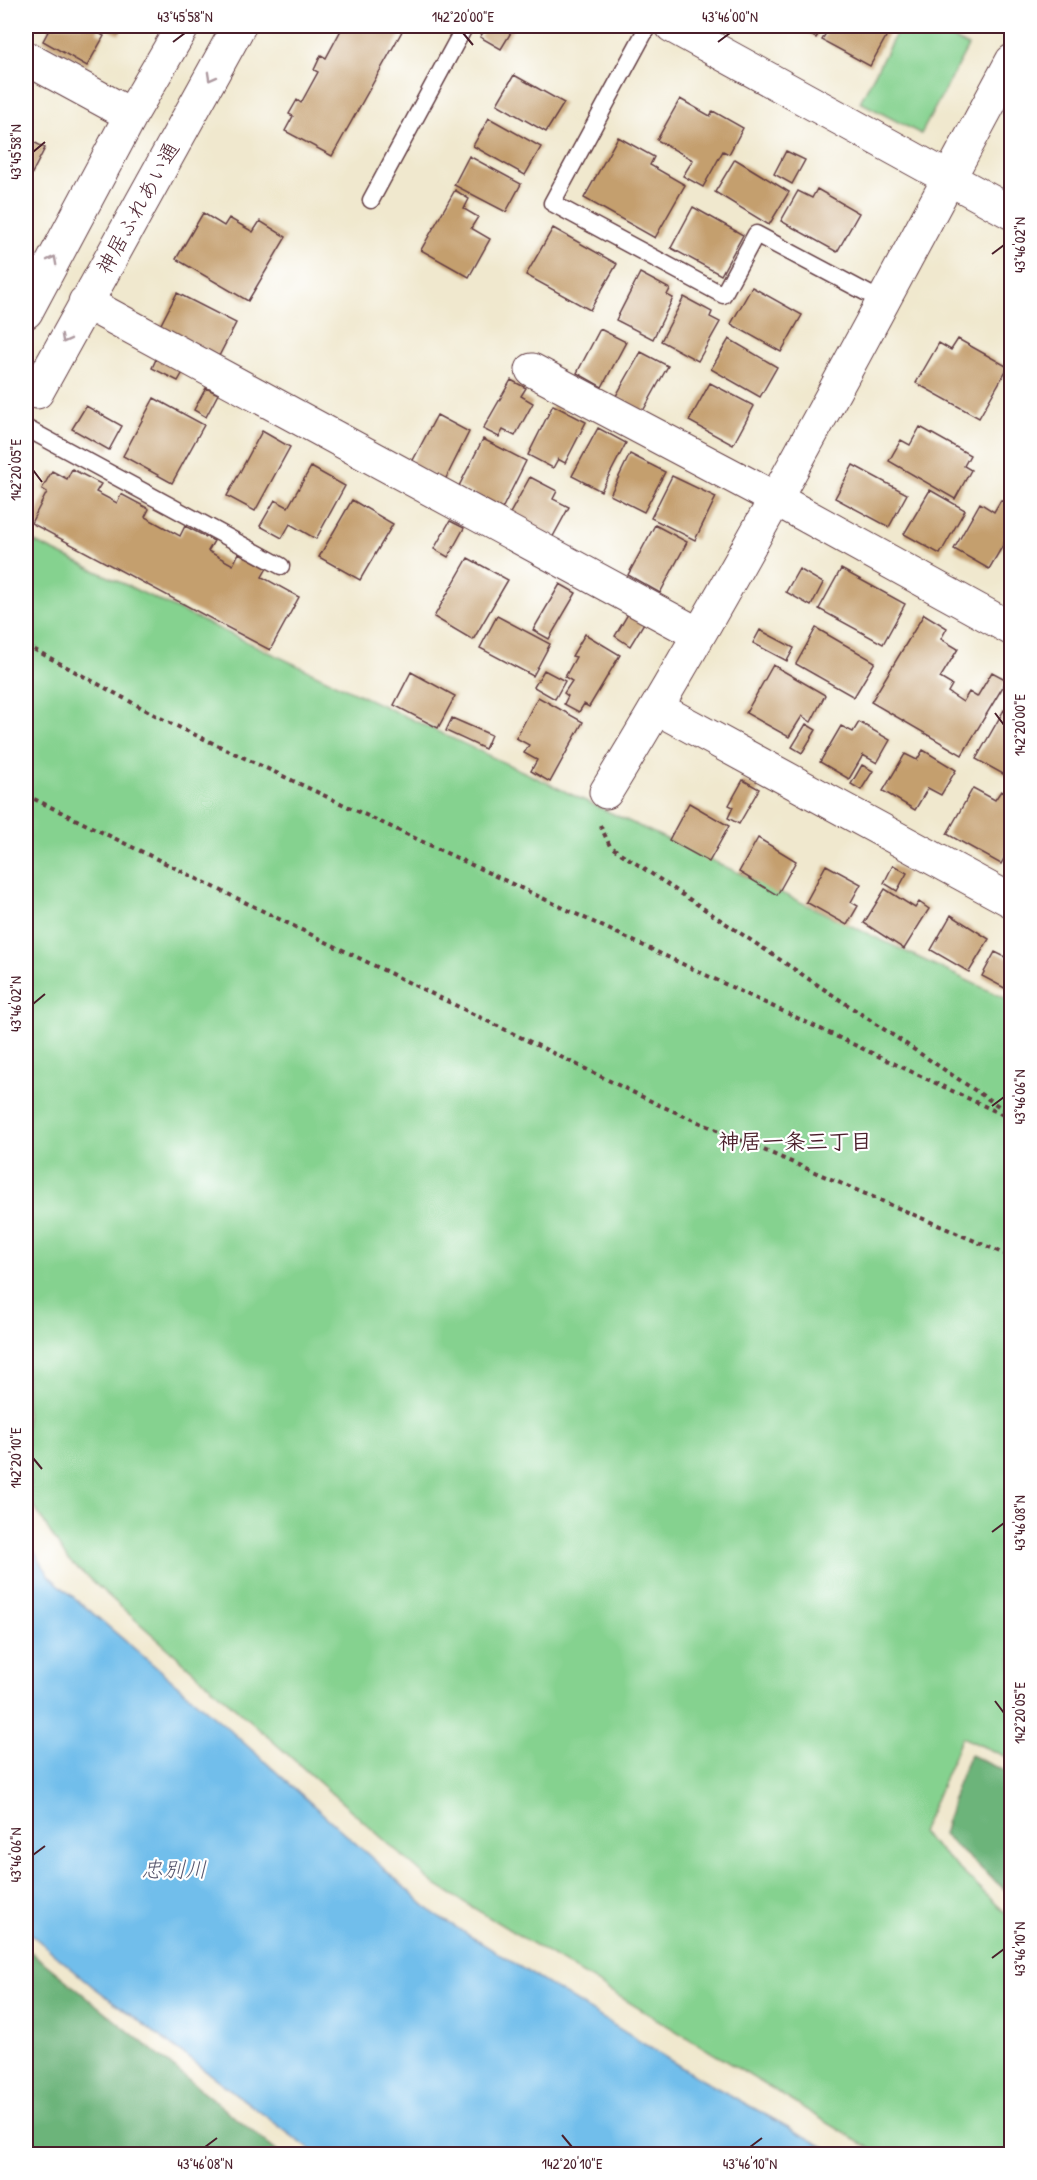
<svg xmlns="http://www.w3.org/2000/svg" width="1037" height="2180" font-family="'Patrick Hand','Klee One',sans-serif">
<rect width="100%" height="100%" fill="#fff"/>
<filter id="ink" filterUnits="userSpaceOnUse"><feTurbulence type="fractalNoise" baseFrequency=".0167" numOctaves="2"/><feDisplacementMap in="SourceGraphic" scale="12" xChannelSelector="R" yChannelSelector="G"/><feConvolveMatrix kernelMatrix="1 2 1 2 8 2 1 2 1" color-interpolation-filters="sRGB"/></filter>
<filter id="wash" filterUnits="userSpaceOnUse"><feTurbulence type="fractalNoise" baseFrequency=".008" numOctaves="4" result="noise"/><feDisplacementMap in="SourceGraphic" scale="24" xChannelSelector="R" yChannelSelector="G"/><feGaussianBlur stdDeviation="1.35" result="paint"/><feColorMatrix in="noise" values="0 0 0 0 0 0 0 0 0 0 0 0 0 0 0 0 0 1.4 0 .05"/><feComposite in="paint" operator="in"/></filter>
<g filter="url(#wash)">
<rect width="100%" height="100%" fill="#f0e8ce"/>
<path fill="#85d28f" stroke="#68785d" stroke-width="1.5" d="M900 26H929L968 46 921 134 860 102Z
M26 538 1011 1001V1759L962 1737 921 1833 1011 1918V2154H879L434 1884 67 1559 26 1494Z"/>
<path fill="#6cb47a" stroke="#5b6a52" stroke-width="1.5" d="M970 1755 1011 1774V1895L943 1835 956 1787Z
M26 1948 280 2154H26Z"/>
<path fill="#71beeb" stroke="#5e6e8b" stroke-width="1.5" d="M26 1538 50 1577 223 1724 433 1913 697 2077 837 2154H316L91 1985 26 1930Z"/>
<g id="blocks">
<path fill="#c49f6e" d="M51 26H101L97 32 104 36 87 66 43 41Z
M102 26H124L119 35Z
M338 26H405L332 156 285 131 293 116 289 114 297 100 301 103 318 72 314 70 321 55 326 58 341 30 337 28Z
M487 26H515L501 49 480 37Z
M795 26H823L816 38Z
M830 26H892L870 66 822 40Z
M514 75 564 103 546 132 497 104Z
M680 99 710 116 713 111 743 128 729 154 723 151 703 187 683 176 693 160 657 140Z
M489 118 541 147 525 175 473 146Z
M618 137 654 157 650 165 685 185 655 238 584 198Z
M26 138 45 148 26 185Z
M786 151 805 160 792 184 774 174Z
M469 156 521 184 506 212 454 185Z
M735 159 789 192 769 225 715 192Z
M817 189 859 213 837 252 781 221 798 191 812 198Z
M455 190 469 199 464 209 478 217 471 228 490 239 469 277 421 250Z
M693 207 743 235 721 275 671 248Z
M203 213 224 226 229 218 253 232 260 221 286 237 248 301 176 259Z
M553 228 617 264 590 310 526 275Z
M640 273 670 289 667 295 673 298 653 339 616 320Z
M752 287 802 315 781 352 731 324Z
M177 293 236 323 219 356 160 326Z
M684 297 712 312 710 317 720 322 698 361 661 341Z
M600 329 626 342 602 387 577 373Z
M729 339 777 367 760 397 711 369Z
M958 339 1008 367 979 418 916 383 939 343 951 350Z
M641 352 668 366 643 411 616 396Z
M159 353 186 367 178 381 152 368Z
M511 380 526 388 521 396 533 403 515 436 503 430 499 437 483 429Z
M710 383 754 406 733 445 689 421Z
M206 388 218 394 206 417 194 410Z
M154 398 204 425 172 483 123 456Z
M553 405 586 422 565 463 558 459 553 468 528 455Z
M86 406 122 426 109 450 72 429Z
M437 415 469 432 444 482 411 464Z
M920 427 970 455 964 466 971 470 955 499 889 461 901 440 910 445Z
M598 428 626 443 601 491 572 476Z
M262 431 290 447 255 511 227 496Z
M483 439 526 461 502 509 459 486Z
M630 454 665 472 644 512 610 495Z
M853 465 907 494 889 527 835 498Z
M311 467 345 486 316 539 290 524 282 538 260 526 275 500 288 507Z
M72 469 101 484 96 492 117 503 121 494 149 509 145 517 180 536 185 526 214 541 208 551 233 565 239 553 267 568 262 577 299 597 270 650 31 523 47 492 42 489 52 471 67 479Z
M672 476 716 497 695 540 651 518Z
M530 477 557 491 553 499 569 507 551 540 508 517Z
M930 490 965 510 940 554 904 534Z
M352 500 393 524 360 580 319 557Z
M1001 500 1012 506V530L989 569 954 549 980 503 994 512Z
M450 521 464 528 448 557 434 549Z
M655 525 687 542 660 593 628 575Z
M468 558 508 580 473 640 434 617Z
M799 569 823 583 811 606 786 592Z
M841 569 905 604 883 644 819 609Z
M560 584 576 593 549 639 533 630Z
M628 614 644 623 630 646 615 636Z
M924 614 947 628 941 639 958 649 940 678 952 685 948 692 963 702 969 692 977 697 992 672 1007 680 962 755 871 702Z
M497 616 550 644 533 676 480 648Z
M816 628 875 662 854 697 796 664Z
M760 630 794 648 787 661 753 643Z
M585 634 620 655 589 707 584 704 579 712 564 704 568 696 564 693 572 681 565 677 576 657 572 656Z
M773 665 825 695 811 722 802 716 789 737 746 713Z
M544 670 565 681 555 699 534 687Z
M411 672 455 696 438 728 394 705Z
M538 697 583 722 550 782 531 771 537 760 524 753 529 745 516 738Z
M1004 710 1012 714V779L976 759Z
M452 718 491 735 485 749 446 731Z
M859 722 890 740 877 763 863 755 849 779 820 762 841 726 853 732Z
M806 724 816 730 802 753 792 747Z
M923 750 956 770 941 795 928 788 915 810 883 791 905 754 917 760Z
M862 765 873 771 861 790 851 784Z
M743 780 759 789 739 824 728 818 733 807 729 805Z
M973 788 995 800 1001 791 1012 796V858L1006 855 1001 864 947 834Z
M689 803 729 826 709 862 669 840Z
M758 838 796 861 777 895 739 872Z
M826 865 861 884 851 902 858 906 847 925 806 902Z
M893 865 907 873 897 891 884 883Z
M885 889 915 908 919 902 929 909 904 949 864 923Z
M951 915 989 939 969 972 931 950Z
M1012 948V992L982 976 995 952 1007 958Z"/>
</g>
</g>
<g filter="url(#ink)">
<use href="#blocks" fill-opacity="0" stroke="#633d43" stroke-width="1.5"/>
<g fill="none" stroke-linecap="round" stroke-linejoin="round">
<g stroke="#633d43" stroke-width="19">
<path id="service" d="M648 26 552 203 723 295 756 234 882 301
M371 200 465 26
M26 428 281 566"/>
</g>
<g stroke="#633d43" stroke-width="35">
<path id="minor" d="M672 26 1012 213
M26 58 131 115
M85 302 698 634
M26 312 131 115 183 26
M532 370 774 498 1012 629
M26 386 37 392 239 26
M657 708 1012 901
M606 792C751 554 880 306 1012 61"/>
</g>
<path stroke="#633d43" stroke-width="4" stroke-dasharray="4.5 4.5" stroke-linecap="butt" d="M26 645 168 722 1012 1119
M26 795 659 1105 1012 1257
M600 825 610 846 1012 1115"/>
<use href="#service" stroke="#fff" stroke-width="16"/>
<use href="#minor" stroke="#fff" stroke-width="33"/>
</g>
<defs><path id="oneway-chevron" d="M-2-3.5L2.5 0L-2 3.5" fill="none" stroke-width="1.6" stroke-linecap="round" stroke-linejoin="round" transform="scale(1.5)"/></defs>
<g stroke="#ae9aa0">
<use href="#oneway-chevron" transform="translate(211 77) rotate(119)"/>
<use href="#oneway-chevron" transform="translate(53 260) rotate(-62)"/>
<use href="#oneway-chevron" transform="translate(65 339) rotate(118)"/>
</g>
</g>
<path fill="none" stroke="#4a1f2b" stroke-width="2" d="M463 33 473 45M173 42 185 33M718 42 730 33M33 152 45 142M992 254 1004 245M33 470 42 482M995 713 1004 725M33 1004 45 994M992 1106 1004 1097M33 1458 42 1469M992 1532 1004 1523M995 1701 1004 1713M33 1855 45 1846M992 1958 1004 1949M562 2135 572 2147M205 2147 217 2138M750 2147 762 2138"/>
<g text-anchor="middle" stroke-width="4.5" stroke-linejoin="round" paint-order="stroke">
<g font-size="21" fill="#4a1f2b" stroke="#fff">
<text transform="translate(138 208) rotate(-61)" y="7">神居ふれあい通</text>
</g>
<g font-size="22" font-weight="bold" fill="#4a1f2b" stroke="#fff">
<text x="795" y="1149">神居一条三丁目</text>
</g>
<g font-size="22" font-style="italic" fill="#58576e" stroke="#fff">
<text x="174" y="1877">忠別川</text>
</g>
</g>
<rect width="1037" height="2180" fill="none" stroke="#fff" stroke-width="66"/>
<rect x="33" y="33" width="971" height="2114" fill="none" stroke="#4a1f2b" stroke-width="2"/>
<g font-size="15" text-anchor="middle" fill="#4a1f2b">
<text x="185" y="22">43°45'58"N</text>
<text x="463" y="22">142°20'00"E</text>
<text x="730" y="22">43°46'00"N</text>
<text transform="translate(16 152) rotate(-90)" y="5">43°45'58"N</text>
<text transform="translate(1020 245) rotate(-90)" y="5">43°46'02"N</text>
<text transform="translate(16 470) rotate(-90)" y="5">142°20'05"E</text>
<text transform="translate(1020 725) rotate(-90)" y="5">142°20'00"E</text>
<text transform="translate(16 1004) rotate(-90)" y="5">43°46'02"N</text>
<text transform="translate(1020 1097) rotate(-90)" y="5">43°46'06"N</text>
<text transform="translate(16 1458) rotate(-90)" y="5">142°20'10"E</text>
<text transform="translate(1020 1523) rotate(-90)" y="5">43°46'08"N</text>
<text transform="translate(1020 1713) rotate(-90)" y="5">142°20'05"E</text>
<text transform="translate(16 1855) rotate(-90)" y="5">43°46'06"N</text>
<text transform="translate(1020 1949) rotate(-90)" y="5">43°46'10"N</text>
<text x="205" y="2169">43°46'08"N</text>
<text x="572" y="2169">142°20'10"E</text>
<text x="750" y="2169">43°46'10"N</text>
</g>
</svg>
